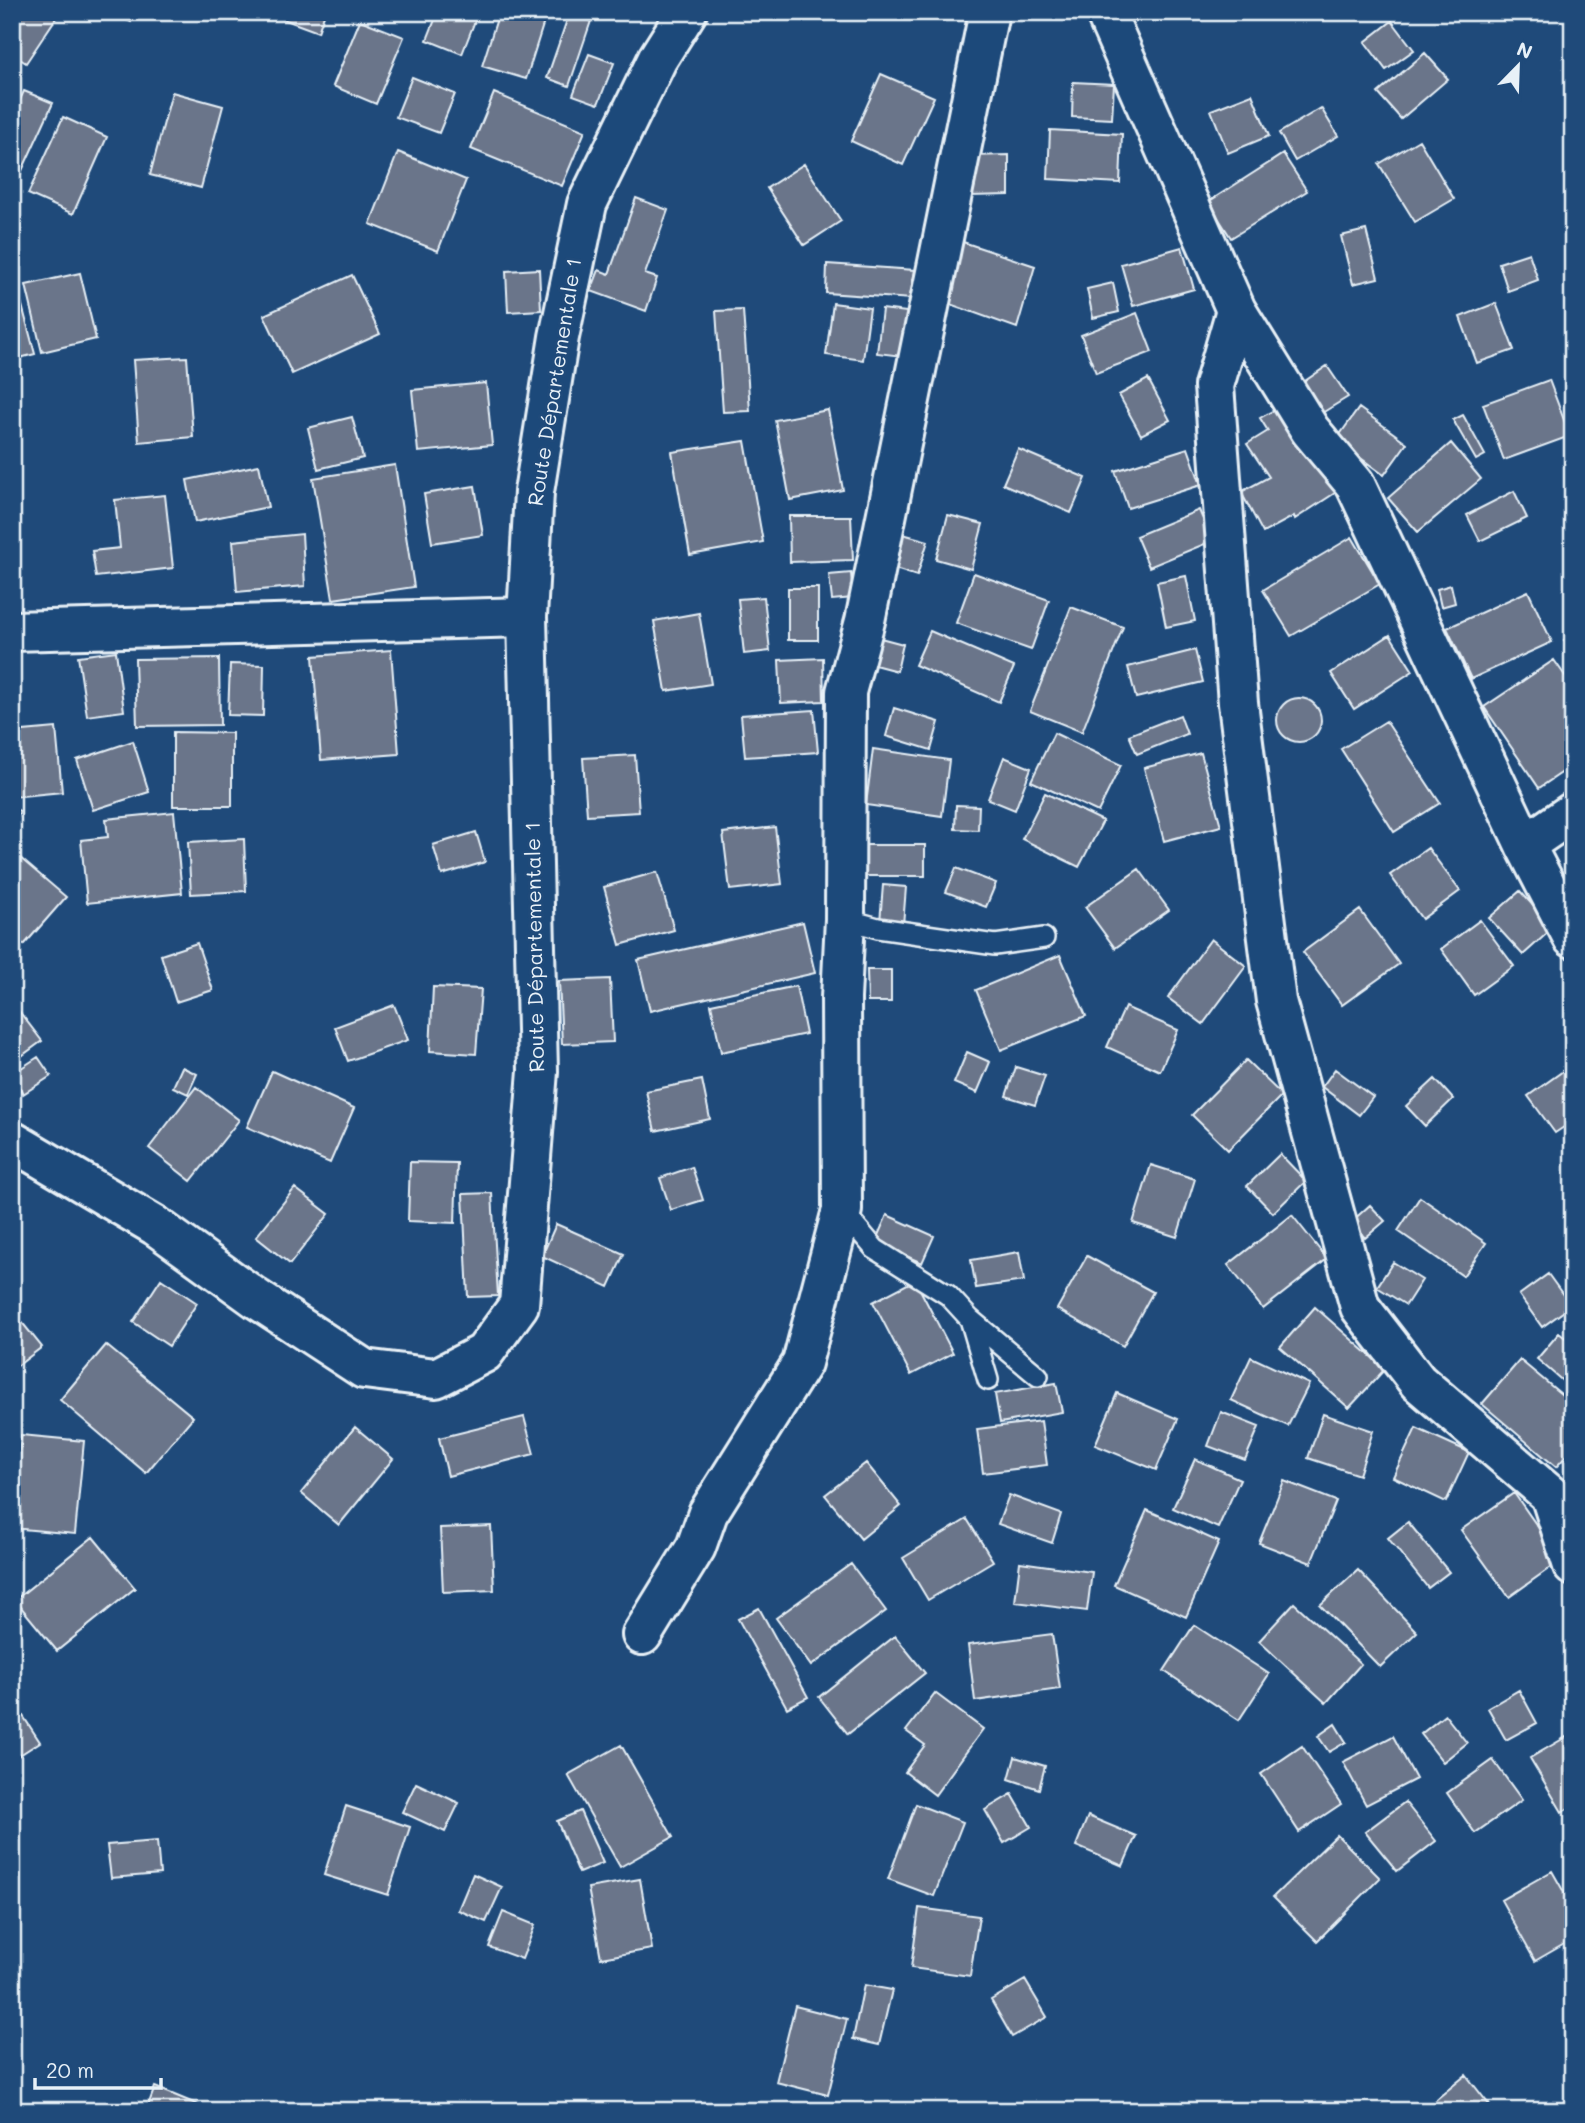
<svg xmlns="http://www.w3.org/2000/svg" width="1585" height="2123" font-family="Mali,sans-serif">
<rect width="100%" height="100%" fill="#1f4a7a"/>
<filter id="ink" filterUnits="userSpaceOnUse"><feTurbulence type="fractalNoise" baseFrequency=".0143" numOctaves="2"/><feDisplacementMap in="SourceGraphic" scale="14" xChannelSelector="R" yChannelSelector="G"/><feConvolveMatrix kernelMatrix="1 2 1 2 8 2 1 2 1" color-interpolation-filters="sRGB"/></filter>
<g filter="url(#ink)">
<path fill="#6b758a" stroke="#e8f1f8" stroke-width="2" d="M12 12H60L26 63 12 54Z
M107 12H135L131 22Z
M264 12H325L318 32Z
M438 12 478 13 462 54 427 40Z
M499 12H547L526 79 482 66Z
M569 14 591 21 569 86 547 78Z
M360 20 404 37 376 104 333 86Z
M1392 21 1414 50 1386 70 1365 42Z
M1425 53 1448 79 1401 119 1378 93Z
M589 54 614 63 598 104 573 95Z
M881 74 934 97 903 165 851 141Z
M412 77 455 94 439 133 396 117Z
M1073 82 1114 84 1112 119 1072 117Z
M24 91 53 103 21 173 12 169V117Z
M172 92 223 106 201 188 150 175Z
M494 93 585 131 562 186 471 149Z
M1252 94 1269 136 1228 153 1211 110Z
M1321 108 1338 136 1295 161 1279 133Z
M63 117 107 137 73 214 28 194Z
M1050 130 1122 134 1120 183 1048 179Z
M1419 140 1454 199 1415 222 1379 164Z
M398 152 466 180 438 251 370 224Z
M1283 154 1307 191 1231 238 1208 202Z
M1009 155V195L970 196 969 156Z
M804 164 841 221 804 245 767 188Z
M636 198 668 210 645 274 657 278 646 311 591 291 599 270 609 274Z
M1366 230 1378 278 1353 284 1341 236Z
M963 242 1035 266 1017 328 944 302Z
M1182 247 1194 289 1133 306 1121 264Z
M1529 253 1538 280 1508 291 1499 263Z
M827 264 915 270 912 299 826 293Z
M539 269 541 310 508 312 506 271Z
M80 273 96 339 42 352 26 285Z
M352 275 380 334 292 374 264 315Z
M15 279 35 354 12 360V280Z
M1113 283 1119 312 1093 318 1087 289Z
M833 303 870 308 863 360 826 355Z
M1496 303 1514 350 1477 363 1460 317Z
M882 309 907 312 902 356 877 353Z
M743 310 750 411 723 412 716 311Z
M1137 313 1152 352 1096 373 1081 335Z
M187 357 193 437 139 442 133 360Z
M1327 366 1348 397 1322 413 1302 383Z
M1148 379 1170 420 1141 435 1119 395Z
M1549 380 1570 436 1504 460 1483 404Z
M486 383 492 445 418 452 412 390Z
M1283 405 1338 491 1295 519 1294 516 1263 533 1241 492 1269 477 1247 444 1268 431 1260 418Z
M1359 408 1407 443 1384 475 1336 440Z
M828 410 843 490 790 500 775 420Z
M1463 415 1485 455 1476 460 1453 420Z
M352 417 363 458 318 469 308 428Z
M745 441 763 542 690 555 672 452Z
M1451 443 1481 479 1418 532 1388 498Z
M1188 448 1201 485 1128 508 1115 471Z
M1018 449 1086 478 1071 513 1003 484Z
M259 465 268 507 195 522 187 480Z
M395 465 414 587 333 599 313 478Z
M475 486 483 535 432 543 424 494Z
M1514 491 1527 518 1480 541 1467 515Z
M165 495 173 568 96 577 92 551 120 548 115 500Z
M1199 510 1212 541 1149 567 1136 536Z
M948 515 983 524 971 569 936 559Z
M789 516H851L853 560 790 562Z
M899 533 928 541 917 576 889 567Z
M302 534 305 586 237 592 233 541Z
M1352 537 1380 584 1291 636 1263 590Z
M851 573 853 598 832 600 829 575Z
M974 573 1049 600 1031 650 956 623Z
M1186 576 1195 621 1166 627 1157 582Z
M1451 585 1455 603 1441 607 1437 589Z
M788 588H818V640H788Z
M1528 591 1552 642 1471 679 1447 628Z
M764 597 770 651 744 654 738 599Z
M1071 607 1123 627 1082 732 1030 711Z
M699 613 711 684 666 691 654 621Z
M930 631 1014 667 999 702 915 665Z
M1573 634V653L1564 640Z
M1390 635 1413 671 1354 709 1331 673Z
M873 636 903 644 897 671 867 663Z
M391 650 399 754 321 760 313 656Z
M1195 650 1203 682 1136 698 1128 667Z
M116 651 124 711 87 716 78 656Z
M219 658 220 725 137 726 135 659Z
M823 658 824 701 781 703 779 660Z
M1554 660 1573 687V765L1539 788 1484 707Z
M230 664 264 665 263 716 228 715Z
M1277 720a22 22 0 1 1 44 0a22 22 0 1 1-44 0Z
M894 708 939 722 931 750 886 736Z
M814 710 818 752 745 757 741 715Z
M1180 715 1187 734 1137 754 1129 735Z
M1386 721 1440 803 1394 832 1341 749Z
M56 728 62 792 12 797V732Z
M173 732 232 733V806H173Z
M1054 733 1121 765 1098 812 1031 781Z
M133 741 149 792 93 810 77 760Z
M873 749 949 760 942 816 866 805Z
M1201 753 1221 826 1164 841 1144 768Z
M635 755 639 812 587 815 583 758Z
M1004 757 1031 768 1015 810 988 799Z
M1045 793 1103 821 1079 867 1022 839Z
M956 805 979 806 978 830 955 829Z
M12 808 20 811 12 831Z
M174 812 182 893 87 903 81 840 108 837 106 819Z
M775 827 782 884 730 890 723 833Z
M476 832 485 862 442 875 433 845Z
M1573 835V851L1565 841Z
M244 839 246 891 191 894 188 842Z
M862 845H925V876H862Z
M1428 848 1460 891 1422 919 1390 875Z
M12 851 66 897 24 945 12 935Z
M956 868 996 883 986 907 946 892Z
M1139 869 1169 910 1115 948 1085 907Z
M657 872 674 930 620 945 604 887Z
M883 885 906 887 903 925 880 922Z
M1520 891 1553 928 1523 955 1489 918Z
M1360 910 1399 964 1342 1005 1303 952Z
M1480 920 1514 966 1474 995 1441 949Z
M803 922 815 973 650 1011 638 960Z
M1211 939 1246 966 1203 1024 1168 998Z
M197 943 213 990 176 1002 161 955Z
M1060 955 1086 1016 1001 1050 976 990Z
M867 970H891V1002H868Z
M610 979 613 1042 562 1044 559 981Z
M796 986 806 1034 721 1052 711 1004Z
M433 987 481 989 476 1054 430 1051Z
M12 1002 42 1041 12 1063Z
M394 1005 408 1040 348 1061 335 1027Z
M1125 1007 1178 1030 1160 1071 1107 1047Z
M967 1052 990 1062 977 1093 954 1083Z
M38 1057 51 1076 23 1094 12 1074Z
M1246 1060 1282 1095 1228 1150 1192 1115Z
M1573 1064V1121L1555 1133 1528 1096Z
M182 1067 197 1074 188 1094 173 1087Z
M1016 1067 1045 1076 1035 1105 1006 1096Z
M1335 1069 1373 1097 1359 1115 1322 1087Z
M272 1071 354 1108 330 1163 247 1127Z
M1435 1079 1453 1099 1425 1126 1406 1106Z
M702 1080 710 1119 655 1131 646 1091Z
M196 1087 239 1120 191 1181 149 1148Z
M1280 1154 1306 1181 1273 1213 1247 1186Z
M410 1162 457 1163 455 1223 408 1221Z
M1151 1165 1195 1179 1177 1237 1133 1223Z
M692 1167 703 1200 671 1210 660 1178Z
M295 1188 329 1214 290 1264 256 1237Z
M492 1193 498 1296 468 1297 463 1194Z
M1420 1197 1486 1243 1463 1276 1398 1231Z
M1370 1205 1385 1221 1365 1238 1351 1222Z
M887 1215 934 1236 922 1263 875 1242Z
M1292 1215 1327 1259 1263 1309 1228 1265Z
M556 1224 624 1254 609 1287 542 1256Z
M1019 1252 1024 1281 976 1288 971 1260Z
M1087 1256 1153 1292 1123 1346 1057 1309Z
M1393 1262 1422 1280 1406 1305 1377 1287Z
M1548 1274 1571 1306 1542 1327 1519 1295Z
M161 1279 197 1303 169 1346 133 1322Z
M915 1280 953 1353 911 1375 873 1302Z
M1315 1307 1385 1369 1349 1408 1280 1347Z
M12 1310 42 1347 12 1370Z
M1559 1333 1573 1344V1390L1537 1359Z
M106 1345 193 1417 146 1473 60 1400Z
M1251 1357 1309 1384 1288 1426 1231 1400Z
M1520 1360 1573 1404V1449L1556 1467 1482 1404Z
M1056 1383 1062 1412 1000 1423 995 1394Z
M1117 1393 1178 1419 1156 1470 1095 1445Z
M1221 1412 1259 1427 1245 1460 1208 1446Z
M1323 1414 1373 1431 1359 1475 1308 1458Z
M524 1417 534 1454 448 1476 439 1438Z
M1041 1421 1047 1465 983 1473 977 1429Z
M355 1427 393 1459 339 1525 301 1493Z
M1416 1428 1469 1452 1446 1502 1393 1477Z
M21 1435 84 1441 75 1534 12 1528Z
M1195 1459 1240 1479 1218 1528 1173 1508Z
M866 1463 901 1506 861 1539 825 1495Z
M1284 1481 1336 1501 1311 1563 1259 1543Z
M1514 1493 1561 1560 1509 1597 1461 1530Z
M1009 1495 1061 1514 1052 1543 998 1524Z
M1147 1510 1219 1542 1186 1617 1114 1585Z
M967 1519 993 1561 928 1600 903 1558Z
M1408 1522 1449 1572 1428 1588 1388 1538Z
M491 1526 494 1590 443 1592 440 1528Z
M93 1537 135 1588 57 1651 15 1600Z
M1020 1562 1092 1572 1087 1611 1015 1602Z
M851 1564 886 1611 811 1666 776 1618Z
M1358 1570 1417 1632 1380 1667 1320 1605Z
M1294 1603 1361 1664 1326 1703 1259 1641Z
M759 1608 808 1697 787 1708 738 1619Z
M1194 1625 1269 1674 1239 1720 1164 1671Z
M1052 1634 1060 1689 975 1701 968 1645Z
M895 1636 925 1673 848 1734 819 1697Z
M1519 1690 1537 1723 1506 1740 1488 1708Z
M935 1693 983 1729 935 1795 905 1772 925 1745 906 1731Z
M12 1699 40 1742 12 1760Z
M1445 1715 1467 1743 1443 1762 1421 1734Z
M1335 1724 1346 1742 1329 1752 1318 1736Z
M1573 1733V1806L1562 1812 1530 1758Z
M1393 1736 1416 1779 1366 1805 1343 1762Z
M621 1745 673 1837 620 1867 568 1775Z
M1302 1746 1341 1804 1299 1832 1261 1774Z
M1015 1757 1045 1766 1039 1789 1009 1779Z
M1493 1760 1522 1800 1475 1833 1447 1793Z
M416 1783 459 1803 445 1832 402 1812Z
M1012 1794 1031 1827 1004 1843 985 1810Z
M1405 1802 1436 1841 1397 1871 1365 1832Z
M916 1804 963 1822 934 1896 888 1879Z
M346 1806 410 1827 388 1895 324 1875Z
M580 1811 603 1863 579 1873 557 1821Z
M1088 1816 1136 1836 1123 1866 1076 1846Z
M1337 1835 1380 1878 1317 1941 1273 1897Z
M157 1841 160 1874 111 1878 107 1845Z
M1552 1871 1573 1908V1939L1535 1961 1501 1900Z
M473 1874 502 1887 486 1922 458 1910Z
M640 1879 652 1949 601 1958 588 1888Z
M919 1908 979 1916 970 1976 911 1968Z
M503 1912 535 1925 522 1959 489 1947Z
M1025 1980 1047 2017 1012 2037 991 2000Z
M864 1985 892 1990 879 2045 853 2039Z
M795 2006 847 2019 828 2095 776 2082Z
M1466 2075 1494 2111H1422Z
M155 2087 213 2111H146Z"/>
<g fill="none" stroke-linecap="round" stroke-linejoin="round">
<g stroke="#e8f1f8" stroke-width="24">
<path id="lane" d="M845 919 878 928 995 945 1044 938
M842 1210 875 1249 948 1295 970 1319 1038 1376
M970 1319 988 1380"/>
</g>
<g stroke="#e8f1f8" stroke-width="44">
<path id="street" d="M1105 12 1236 310 1310 430 1355 484 1525 845 1573 938
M1236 310 1214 386 1238 703 1276 1001 1360 1307 1418 1382 1550 1495 1573 1566
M12 631 527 617
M1525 845 1573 812
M642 1635 696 1547 708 1513 802 1363 842 1210 841 998 845 919 846 692 865 621 989 12"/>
</g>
<g stroke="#e8f1f8" stroke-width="44">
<path id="secondary" d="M12 1141 156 1226 257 1299 364 1369 436 1378 484 1353 519 1305 538 1071 527 617 534 492 559 337 587 204 658 58 687 12"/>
</g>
<use href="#lane" stroke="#1f4a7a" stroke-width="19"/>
<use href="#street" stroke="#1f4a7a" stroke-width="38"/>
<use href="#secondary" stroke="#1f4a7a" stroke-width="38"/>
</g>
</g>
<g text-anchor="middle" stroke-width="6" stroke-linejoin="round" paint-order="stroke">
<g font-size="21" fill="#e8f1f8" stroke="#1f4a7a">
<text transform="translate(555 382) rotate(-81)" y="7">Route Départementale 1</text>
<text transform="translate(535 947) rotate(-91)" y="7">Route Départementale 1</text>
</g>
</g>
<rect width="1585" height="2123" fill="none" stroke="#1f4a7a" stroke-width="42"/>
<rect x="21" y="21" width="1543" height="2081" fill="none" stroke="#e8f1f8" stroke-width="2.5" filter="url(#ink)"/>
<g transform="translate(1518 66) rotate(23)" stroke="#1f4a7a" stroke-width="5" paint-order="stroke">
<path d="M0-5L12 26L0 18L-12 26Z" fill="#e8f1f8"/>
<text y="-10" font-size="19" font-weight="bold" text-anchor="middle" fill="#e8f1f8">N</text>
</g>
<path d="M35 2078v10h126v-10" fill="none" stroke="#e8f1f8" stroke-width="3.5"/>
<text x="46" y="2078" font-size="21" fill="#e8f1f8" stroke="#1f4a7a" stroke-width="5" paint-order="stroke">20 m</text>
</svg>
